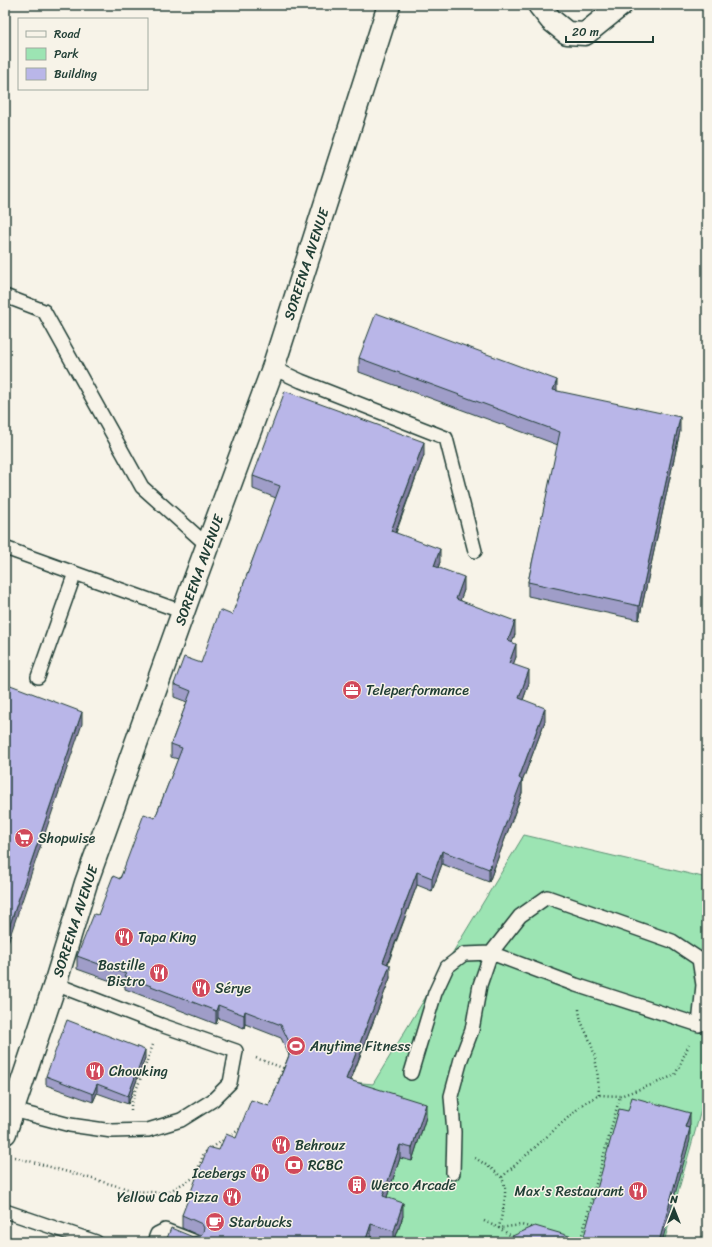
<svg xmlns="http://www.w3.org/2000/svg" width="712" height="1247" font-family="Sriracha,sans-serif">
<rect width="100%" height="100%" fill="#f7f3e8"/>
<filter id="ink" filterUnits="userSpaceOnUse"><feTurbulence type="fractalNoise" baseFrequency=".025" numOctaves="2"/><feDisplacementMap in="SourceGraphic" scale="8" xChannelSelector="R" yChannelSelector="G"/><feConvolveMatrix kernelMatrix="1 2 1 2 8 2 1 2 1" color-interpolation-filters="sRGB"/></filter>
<g filter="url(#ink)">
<path fill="#9ce4b3" stroke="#5e9074" d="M524 835 707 878V1089L664 1242H273L341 1081 373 1084Z"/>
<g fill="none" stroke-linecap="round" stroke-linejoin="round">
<g stroke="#1f3d34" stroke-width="16">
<path id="service" d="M5 296 44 311 142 487 207 545
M273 368 301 381 446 438 475 551
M5 548 183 612
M38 677 75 573
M411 1073 435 993 447 967 464 954 491 953 576 985 699 1025 703 985 699 959 672 941 547 897 520 916 491 953 480 985 472 1030 461 1059 451 1096 454 1132 453 1173
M13 1110 70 1125 112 1131 148 1130 181 1120 213 1100 230 1083 236 1051 161 1025 55 984
M5 1211 96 1242
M154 1242 157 1234 165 1230 196 1242"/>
</g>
<g stroke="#1f3d34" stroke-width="25">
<path id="minor" d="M539 5 551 20 567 33 585 34 621 5
M5 1133 55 984 86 883 191 590 273 368 389 5"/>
</g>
<path stroke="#1f3d34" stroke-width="2.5" stroke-dasharray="1 3" stroke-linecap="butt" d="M579 1009C580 1023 585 1029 590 1041 597 1060 598 1076 599 1095
M256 1058 283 1068 275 1091
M131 1110V1104L153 1045
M229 1137 241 1128
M15 1157 135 1191 166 1193 195 1177 204 1153 225 1139
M475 1158C483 1163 493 1169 500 1176 511 1187 501 1215 499 1228L521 1225 534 1228
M502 1177 583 1104 599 1095 620 1096 654 1084 675 1075 689 1045
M484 1221 499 1228 513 1237
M580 1242 620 1096"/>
<use href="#service" stroke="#f7f3e8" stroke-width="13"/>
<use href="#minor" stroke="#f7f3e8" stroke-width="22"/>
</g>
<path fill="#9f9dc8" stroke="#1f3d34" d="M359 358 557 391 680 431 639 620 528 596V582L558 445 359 372Z
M424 455 396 533 440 562 438 568 464 590 460 600 515 634 512 642 516 657 513 664 529 683 523 700 545 721 522 782V793L489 882 442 864 432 891 417 885 388 964 390 978 351 1080 426 1117 412 1161 400 1158 387 1197 403 1216 394 1242H387L371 1237 369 1242H159L200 1236 182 1228V1215L219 1150 236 1138 269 1106 289 1055 281 1038 245 1024 244 1028 218 1018 216 1024 125 989V986L77 969V956L98 915 155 818 178 759 171 757V744L187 702 174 697V684L201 663 232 615 276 498 253 489V476Z
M145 1058 128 1104 97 1093 93 1102 46 1085V1076Z"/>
<path fill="#827fa2" stroke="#1f3d34" d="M557 380V393L553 390Z
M680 417V431L639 620V606Z
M424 442V455L391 544V531Z
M440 549V562L434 579V566Z
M464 577V590L456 612V599Z
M515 621V634L508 654V641Z
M516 644V657L509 676V663Z
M529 670V683L519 711V698Z
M545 708V721L522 782V793L489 882V869L519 778Z
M82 712V724L5 951V939Z
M442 851V864L432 891V878Z
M417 872V885L383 975V962Z
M390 965V978L346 1092V1079Z
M218 1005V1018L216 1024V1011Z
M245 1011V1024L244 1028V1015Z
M145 1050V1058L128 1104V1096Z
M97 1084V1093L93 1102V1094Z
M426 1104V1117L412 1161V1148Z
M690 1113V1125L685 1139V1127Z
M690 1128V1140L662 1242H659Z
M400 1145V1158L383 1209V1196Z
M403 1203V1216L394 1242V1231Z
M371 1224V1237L369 1242H365Z"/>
<path fill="#b9b6e8" stroke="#1f3d34" d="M376 313 557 380 553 390 680 417 639 606 528 582 560 432 359 358Z
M285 391 424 442 391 531 440 549 434 566 464 577 456 599 515 621 508 641 516 644 509 663 529 670 519 698 545 708 519 778 522 780 489 869 442 851 432 878 417 872 383 962 390 965 346 1079 426 1104 412 1148 400 1145 383 1196 403 1203 394 1231 371 1224 365 1242H333L330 1241 329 1242H159L160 1239 166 1241 171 1228 193 1237 201 1235 203 1232 204 1228 202 1224 182 1215 208 1147 219 1150 226 1134 236 1138 251 1100 269 1106 292 1048 281 1025 245 1011 244 1015 218 1005 216 1011 125 976 126 974 77 956 94 914 98 915 113 876 120 879 144 814 155 818 182 748 171 744 191 691 174 684 184 657 201 663 220 610 232 615 280 486 253 476Z
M5 683 82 712 5 939Z
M67 1020 145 1050 128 1096 97 1084 93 1094 46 1076Z
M632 1097 690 1113 685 1127 690 1128 659 1242H499L535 1226 583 1240 619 1109 628 1111Z"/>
</g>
<defs>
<g id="office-disc" transform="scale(1)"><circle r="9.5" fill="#d1495b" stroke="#f7f3e8"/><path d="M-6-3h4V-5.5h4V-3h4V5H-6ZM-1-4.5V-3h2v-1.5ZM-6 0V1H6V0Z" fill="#fff"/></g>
<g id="supermarket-disc" transform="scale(1)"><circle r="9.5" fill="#d1495b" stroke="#f7f3e8"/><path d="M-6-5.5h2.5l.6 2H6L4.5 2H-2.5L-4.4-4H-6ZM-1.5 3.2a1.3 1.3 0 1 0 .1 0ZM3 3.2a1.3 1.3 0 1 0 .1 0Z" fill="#fff"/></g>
<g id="restaurant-disc" transform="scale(1)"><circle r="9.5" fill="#d1495b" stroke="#f7f3e8"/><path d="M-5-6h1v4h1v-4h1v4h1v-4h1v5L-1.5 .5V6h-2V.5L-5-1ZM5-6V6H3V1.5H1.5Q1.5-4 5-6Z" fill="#fff"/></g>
<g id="stadium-disc" transform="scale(1)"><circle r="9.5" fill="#d1495b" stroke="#f7f3e8"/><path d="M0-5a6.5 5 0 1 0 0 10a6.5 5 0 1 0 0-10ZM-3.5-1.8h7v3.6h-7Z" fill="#fff"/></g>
<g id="bank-disc" transform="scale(1)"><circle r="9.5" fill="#d1495b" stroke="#f7f3e8"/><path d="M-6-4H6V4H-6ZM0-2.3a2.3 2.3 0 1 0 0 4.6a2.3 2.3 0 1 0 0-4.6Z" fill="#fff"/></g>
<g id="building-disc" transform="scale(1)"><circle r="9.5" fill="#d1495b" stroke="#f7f3e8"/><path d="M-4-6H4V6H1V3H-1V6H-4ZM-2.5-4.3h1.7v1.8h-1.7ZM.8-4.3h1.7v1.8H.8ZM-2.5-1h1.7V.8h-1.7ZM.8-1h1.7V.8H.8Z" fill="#fff"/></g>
<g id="cafe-disc" transform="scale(1)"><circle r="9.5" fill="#d1495b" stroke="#f7f3e8"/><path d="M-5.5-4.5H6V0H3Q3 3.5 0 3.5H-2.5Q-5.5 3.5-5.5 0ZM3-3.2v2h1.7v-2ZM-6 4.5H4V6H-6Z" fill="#fff"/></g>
</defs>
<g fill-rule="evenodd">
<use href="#office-disc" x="352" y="690"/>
<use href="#supermarket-disc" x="24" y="838"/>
<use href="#restaurant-disc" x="124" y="937"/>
<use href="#restaurant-disc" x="159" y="973"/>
<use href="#restaurant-disc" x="201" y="988"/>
<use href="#stadium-disc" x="296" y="1046"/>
<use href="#restaurant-disc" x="95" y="1071"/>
<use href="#restaurant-disc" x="281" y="1145"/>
<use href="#bank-disc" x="294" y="1165"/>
<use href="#restaurant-disc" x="260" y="1173"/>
<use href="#building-disc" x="357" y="1185"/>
<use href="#restaurant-disc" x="638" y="1191"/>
<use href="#restaurant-disc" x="232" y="1197"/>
<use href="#cafe-disc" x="215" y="1222"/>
</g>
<g text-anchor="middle" stroke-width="3" stroke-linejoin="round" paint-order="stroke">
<g font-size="14" fill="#1f3d34" stroke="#f7f3e8">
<text transform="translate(306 264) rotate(-72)" y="5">SOREENA AVENUE</text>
<text transform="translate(199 570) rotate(-70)" y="5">SOREENA AVENUE</text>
<text transform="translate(75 921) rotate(-72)" y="5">SOREENA AVENUE</text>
</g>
<g font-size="14" fill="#1f3d34" stroke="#f7f3e8" text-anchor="start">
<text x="366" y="695">Teleperformance</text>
<text x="38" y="843">Shopwise</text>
<text x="138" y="942">Tapa King</text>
<text x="145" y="970" text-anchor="end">Bastille<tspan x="145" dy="16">Bistro</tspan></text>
<text x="215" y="993">Sérye</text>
<text x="310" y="1051">Anytime Fitness</text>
<text x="109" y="1076">Chowking</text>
<text x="295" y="1150">Behrouz</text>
<text x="308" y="1170">RCBC</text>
<text x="246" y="1178" text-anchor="end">Icebergs</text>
<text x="371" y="1190">Werco Arcade</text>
<text x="624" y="1196" text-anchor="end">Max's Restaurant</text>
<text x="218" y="1202" text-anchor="end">Yellow Cab Pizza</text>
<text x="229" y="1227">Starbucks</text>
</g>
</g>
<rect width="712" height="1247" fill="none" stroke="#f7f3e8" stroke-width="20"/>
<rect x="10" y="10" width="692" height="1227" fill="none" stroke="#1f3d34" stroke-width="1.5" filter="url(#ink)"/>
<rect x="18" y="18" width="130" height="72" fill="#f7f3e8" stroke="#a1aaa0"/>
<rect x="26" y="31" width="20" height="6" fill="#f7f3e8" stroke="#a1aaa0"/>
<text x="54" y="38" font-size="12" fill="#1f3d34">Road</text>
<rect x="26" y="48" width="20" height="12" fill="#9ce4b3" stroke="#a1aaa0"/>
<text x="54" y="58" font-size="12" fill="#1f3d34">Park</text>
<rect x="26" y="68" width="20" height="12" fill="#b9b6e8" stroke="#a1aaa0"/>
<text x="54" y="78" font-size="12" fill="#1f3d34">Building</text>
<g transform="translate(674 1209)" stroke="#f7f3e8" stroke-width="3" paint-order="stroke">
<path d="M0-3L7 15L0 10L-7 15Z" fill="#1f3d34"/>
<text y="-6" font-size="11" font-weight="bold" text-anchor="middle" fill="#1f3d34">N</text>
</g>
<path d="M566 36v6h87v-6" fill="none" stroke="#1f3d34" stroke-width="2"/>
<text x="572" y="36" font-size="12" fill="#1f3d34" stroke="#f7f3e8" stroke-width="3" paint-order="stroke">20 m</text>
</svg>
